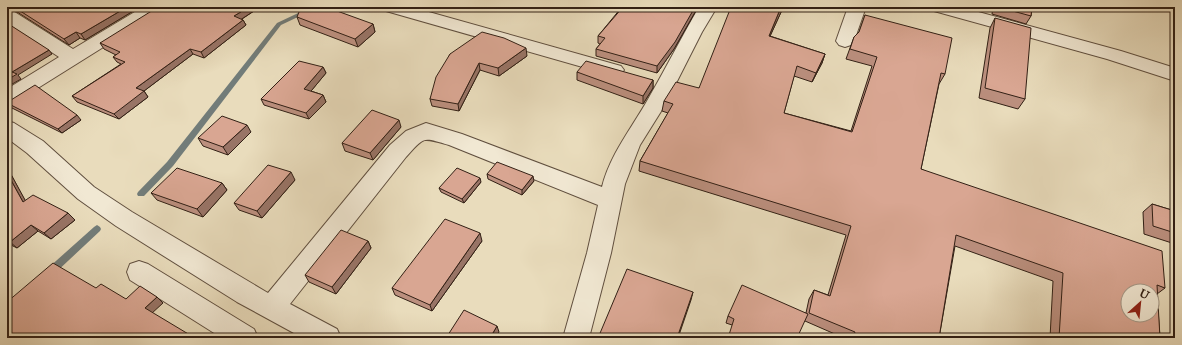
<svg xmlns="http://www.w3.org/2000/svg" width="1182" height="345" font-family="'IM FELL Double Pica',serif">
<rect width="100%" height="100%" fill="#e9dcbc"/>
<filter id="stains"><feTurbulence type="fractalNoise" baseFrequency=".005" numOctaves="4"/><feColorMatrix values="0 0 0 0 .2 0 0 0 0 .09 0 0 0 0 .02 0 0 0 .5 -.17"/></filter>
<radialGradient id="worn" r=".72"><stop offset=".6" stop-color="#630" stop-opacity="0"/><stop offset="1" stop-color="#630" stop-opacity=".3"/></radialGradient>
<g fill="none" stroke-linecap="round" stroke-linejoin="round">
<path fill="#727c79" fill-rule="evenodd" d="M311 7H319L281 25 173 166 144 196H138L137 194 138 192 167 162 277 23Z
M97 225 100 227 101 229 100 231 53 275 50 276 47 275 45 272 47 269 94 227Z"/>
<g stroke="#604f3f" stroke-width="2">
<path id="street" d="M143 7H164L161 11 14 103 7 105V89L59 57 7 23V10L13 11 73 49Z
M383 7H411L621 66 624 70 621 74 614 76 386 11Z
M699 7H717L702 32 665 105 640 145 625 184 611 253 589 338H563L587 253 598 205 449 145C422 137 425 136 406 157L290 304 337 329 341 338H303L237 302 116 226 78 199 27 153 7 138V121L14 123 43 141 94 187 132 212 268 293 390 145 406 131 426 123 462 134 602 187C610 155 631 129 647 101 665 70 681 38 699 7Z
M848 7H866L854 41 851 45 845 47 839 45 836 41Z
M931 7H960L1121 51 1175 68V81L1107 59 934 11Z
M139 261 148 264 254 329 258 338H222L130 280 127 272 130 264Z"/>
</g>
<use href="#street" fill="#f1e8d3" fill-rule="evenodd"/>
</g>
<path fill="#bb8f7e" stroke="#322015" d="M7 7H140L85 40 80 38 69 45 14 10 7 8Z
M260 7 242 19 243 20 246 25 204 58 193 54 144 91 148 97 119 119 77 102 72 96 121 64 117 62 113 57 116 55 104 49 100 43Z
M617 7H698L674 49 657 73 596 56V49L600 44 598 43V36L621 8Z
M993 7H1032L1031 16 1026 24 992 14Z
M782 10 770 36 825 54 822 63 812 82 794 76 784 113 851 131 872 66 846 59 854 37 859 32 865 15 945 74 939 84 921 169 1165 288 1157 294 1160 338H1050L1053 281 955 246 939 338H844L805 321 732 325 726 323 728 316 806 313 809 299 814 290 828 295 846 235 639 171 640 161 668 113 662 111 664 101 699 88Z
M297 17 373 24 375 32 358 47 300 25Z
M995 18 1025 99 1018 109 979 98 990 28Z
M450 54 527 56 499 76 480 70 459 111 432 106 430 99Z
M323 67 326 73 311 91 323 95 326 102 309 119 264 105 261 99Z
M577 72 653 80V88L643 104 577 80Z
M7 101 81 120 62 133 8 106 7 105Z
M401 127 373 160 345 151 342 143Z
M251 132 228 155 203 146 198 138Z
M7 167 25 201 68 213 75 220 51 239 38 231 17 248 7 243Z
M487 174 534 181 522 195 488 179Z
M295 180 262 218 239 210 234 203Z
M481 182 464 203 441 192 439 188Z
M222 183 227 190 203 217 157 200 151 193Z
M1152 204 1175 211V244L1144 234 1143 212Z
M368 241 371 248 336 294 309 282 305 275Z
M482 241 432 311 395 295 392 288Z"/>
<path fill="#987466" stroke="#322015" d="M127 7H140L85 40 81 34Z
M249 7H260L237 22 234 16Z
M695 7H698L674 49 657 73V66Z
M781 7H782V10L766 45 769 36Z
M243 20 246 25 204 58 201 52Z
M373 24 375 32 358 47 355 39Z
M76 32 80 38 69 45 64 39Z
M526 48 527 56 499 76 498 68Z
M190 49 193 54 144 91 148 97 119 119 114 114 136 88Z
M49 50 52 54 18 75 21 79 7 87V80L12 72Z
M825 54 822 63 812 82 816 73Z
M479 63 480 70 459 111 458 104Z
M323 67 326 73 307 96 304 89Z
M653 80V88L643 104V96Z
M323 95 326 102 309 119 306 113Z
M77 115 81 120 62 133 58 129Z
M399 120 401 127 373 160 370 153Z
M247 125 251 132 228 155 223 147Z
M7 167 30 209 23 202 7 173Z
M291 172 295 180 262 218 257 211Z
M533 176 534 181 522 195V190Z
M480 178 481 182 464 203 462 199Z
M222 183 227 190 203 217 197 209Z
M68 213 75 220 51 239 44 233Z
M31 225 38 231 17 248 10 242Z
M480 233 482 241 432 311 430 305Z
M368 241 371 248 336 294 332 287Z
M693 292 691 300 678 338H677Z
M157 297 163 303 151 314 145 308Z
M497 326 499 332 495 338H490Z"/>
<path fill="#d9a692" stroke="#322015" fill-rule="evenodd" d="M14 7H127L81 34 76 32 64 39Z
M158 7H249L234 16 243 20 201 52 190 49 136 88 144 91 114 114 72 96 125 62 113 57 120 52 100 43Z
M301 7H326L373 24 355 39 297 17Z
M623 7H695L675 42 657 66 596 49 605 38 598 36Z
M731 7H781L769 36 825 54 816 73 797 66 784 113 852 132 877 57 850 49 854 37 859 32 865 15 952 38 945 74 941 73 921 169 1162 251 1165 288 1157 285 1160 338H1059L1063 273 956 235 939 338H853L855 332 809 313 814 290 830 296 851 226 640 161 673 104 664 101 676 82 699 88ZM1128 291H1152V315H1128Z
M998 7H1032L1031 16Z
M995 18 1031 28 1025 99 985 88Z
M7 23 49 50 12 72 17 74 7 80Z
M482 32 504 38 526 48 498 68 479 63 458 104 430 99 436 77 450 54Z
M299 61 323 67 304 89 323 95 306 113 261 99Z
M586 61 653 80 643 96 577 72Z
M35 85 77 115 58 129 7 103V101L11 100Z
M372 110 399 120 370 153 342 143Z
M222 116 247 125 223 147 198 138Z
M497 162 533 176 522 190 487 174Z
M268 165 291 172 257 211 234 203Z
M177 168 222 183 197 209 151 193Z
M457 168 480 178 462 199 439 188Z
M7 173 23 202 33 195 68 213 44 233 31 225 10 242 7 241Z
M1152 204 1175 211V233L1153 226Z
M445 219 480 233 430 305 392 288Z
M341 230 368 241 332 287 305 275Z
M53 263 96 288 101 284 126 299 140 286 157 297 145 308 195 338H7V302Z
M627 269 693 292 677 338H598Z
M742 285 808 314 797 338H728L734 319 728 316Z
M464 310 497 326 490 338H446Z"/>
<rect width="1182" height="345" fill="none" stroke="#e9dcbc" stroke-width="24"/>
<rect x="8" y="8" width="1166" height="329" fill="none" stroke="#322015" stroke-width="2"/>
<rect x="12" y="12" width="1158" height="321" fill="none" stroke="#322015"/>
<g transform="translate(1140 303) rotate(27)"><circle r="19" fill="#f1e8d3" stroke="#a59887"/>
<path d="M0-3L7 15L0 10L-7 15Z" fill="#8f2418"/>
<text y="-6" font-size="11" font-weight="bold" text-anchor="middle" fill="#322015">U</text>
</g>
<rect width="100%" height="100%" filter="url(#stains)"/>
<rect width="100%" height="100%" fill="url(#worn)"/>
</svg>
